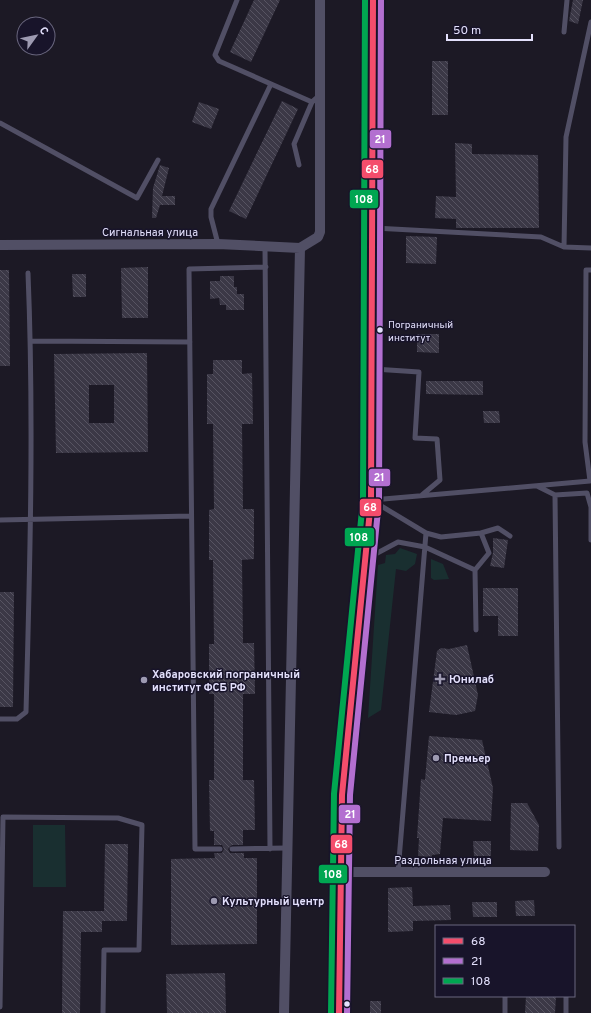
<svg xmlns="http://www.w3.org/2000/svg" width="591" height="1013" font-family="Overpass,sans-serif">
<defs>
<pattern id="building-back-hatch" width="6" height="6" patternUnits="userSpaceOnUse"><rect width="6" height="6" fill="#3b3846"/><path d="M-1 5l2 2M0 0l6 6M5-1l2 2" fill="none" stroke="#575462"/></pattern>
</defs>
<rect width="100%" height="100%" fill="#1c1925"/>
<path fill="#192f30" d="M400 548 417 554 415 564 406 571 396 569 381 710 368 718 378 565 385 563 386 555 395 554Z
M431 559 443 564 449 579 434 580 431 578Z
M33 825H65L66 887H33Z"/>
<path fill="url(#building-back-hatch)" fill-rule="evenodd" d="M254 0H280L251 62 230 52Z
M573 0H583L578 24 569 21Z
M432 61H448V115H432Z
M282 101 298 109 246 219 229 211Z
M199 102 219 109 211 129 192 122Z
M455 143 472 144V154L538 155 539 228H456V219L435 218 436 196 456 197Z
M160 165 169 168 162 196H175V205H160L156 218H152L153 188Z
M406 236 437 237 436 264 406 263Z
M148 267V318H122L121 268Z
M0 270H9L10 366H0Z
M72 274H86V297H73Z
M220 276H234V287H237V294H244V310H226V305H220L219 298 210 299V281H220Z
M417 334H439V353L417 352Z
M147 353 148 452 56 453 54 354ZM89 385H114V423H89Z
M213 360H242V374L252 373 253 424H242L243 509H254V559L242 560 243 643H254L255 694H243V780H254L255 830H243V845H232L228 849 230 853H244V858H257V944L171 945V859L215 858 214 853H222L224 849 222 845H214V831H210L209 780H214V694H209V644H214L213 560H209V510L214 509 213 424H207V374H213Z
M426 381H483V395L426 394Z
M483 411H499L500 423H484Z
M493 538 508 540 504 568 490 566 493 553Z
M483 588H518V636H498V616H483Z
M0 592H14L13 707H0Z
M467 645 478 695 475 711 456 715 429 712 437 651 441 648 449 649Z
M429 736 482 740 493 788 491 821 443 818 440 854 432 855V857L418 856 419 838H417L421 779 425 780Z
M511 803H527L539 825 538 851 510 850Z
M473 841H491V856H474Z
M105 844H128L127 921H102V932H81L80 1013H62L63 911H104Z
M412 887 413 906 450 905 451 920 413 921V931L388 932V888Z
M534 900 535 916H516L515 901Z
M472 902H497V917H473Z
M225 973 226 1013H167L166 974Z
M526 996H556L555 1013H525Z
M370 1001H381V1013H370Z"/>
<g fill="none" stroke-linecap="round" stroke-linejoin="round">
<path stroke="#514f65" stroke-width="5" d="M237 0 215 55 219 61 312 102 320 95
M564 32 567 0
M0 123 137 198 158 160
M299 165 294 144 312 102
M374 228 541 237 564 247 591 248
M218 244 211 217V209L271 84
M265 247 270 849
M564 247 566 137 591 22
M31 341 190 342
M374 369 419 372 415 438 437 439 440 480 422 495
M537 486 555 495 587 493 591 507V540
M555 495 559 847
M372 500 590 481 585 442 586 270H591
M0 520 191 516
M481 533 498 528 510 536
M368 558 398 542 425 547 475 570 489 553 481 533 441 537 426 533 373 501
M475 570 476 630
M0 719H17L26 712C30 565 34 419 28 273
M220 849H195L189 269 266 267
M232 849 287 848
M398 872 426 533
M0 1007 3 817 118 818 142 825 139 950H104L103 1013
M505 1013V996
M566 1013V996"/>
<path stroke="#514f65" stroke-width="10" d="M0 245 218 244 300 248 318 237 320 232V0
M341 872H545
M284 1013 300 248"/>
<path stroke="#5c5167" stroke-width="16" d="M339 1013 342 795 371 500 373 0"/>
<g stroke="#18142a" stroke-width="9">
<path id="bus-1" d="M339 1013 342 795 371 500 373 0"/>
</g>
<g stroke="#18142a" stroke-width="9">
<path id="bus-2" d="M347 1013 350 795 379 500 381 0"/>
</g>
<g stroke="#18142a" stroke-width="9">
<path id="bus-3" d="M331 1013 334 794 363 500 365 0"/>
</g>
<use href="#bus-1" stroke="#f44d6c" stroke-width="6"/>
<use href="#bus-2" stroke="#b36fd0" stroke-width="6"/>
<use href="#bus-3" stroke="#00a651" stroke-width="6"/>
</g>
<g fill="#e3e0fc" stroke="#18142a" stroke-width="1.5">
<circle cx="380" cy="330" r="3.5"/>
<circle cx="347" cy="1004" r="3.5"/>
</g>
<g fill="#9d9ab1" stroke="#18142a" stroke-width="1.5">
<path d="M438 673h4v4h4v4h-4v4h-4v-4h-4v-4h4z"/>
<circle cx="144" cy="680" r="4"/>
<circle cx="436" cy="758" r="4"/>
<circle cx="214" cy="901" r="4"/>
</g>
<g text-anchor="middle" stroke-width="3" stroke-linejoin="round" paint-order="stroke">
<g font-size="10" fill="#e3e0fc" stroke="#18142a" text-anchor="start">
<text x="388" y="328">Пограничный<tspan x="388" dy="13">институт</tspan></text>
</g>
<g font-size="11" fill="#e3e0fc" stroke="#18142a">
<text x="150" y="236">Сигнальная улица</text>
<text x="443" y="864">Раздольная улица</text>
</g>
<g font-size="11" font-weight="bold" fill="#e3e0fc" stroke="#18142a" text-anchor="start">
<text x="152" y="678">Хабаровский пограничный<tspan x="152" dy="13">институт ФСБ РФ</tspan></text>
<text x="449" y="683">Юнилаб</text>
<text x="444" y="762">Премьер</text>
<text x="222" y="905">Культурный центр</text>
</g>
</g>
<g stroke="#18142a" stroke-width="1.5">
<rect x="369" y="129" width="23" height="20" rx="4" fill="#b36fd0"/>
<rect x="361" y="159" width="23" height="20" rx="4" fill="#f44d6c"/>
<rect x="349" y="189" width="30" height="20" rx="4" fill="#00a651"/>
<rect x="368" y="468" width="23" height="19" rx="4" fill="#b36fd0"/>
<rect x="359" y="498" width="23" height="19" rx="4" fill="#f44d6c"/>
<rect x="344" y="527" width="31" height="20" rx="4" fill="#00a651"/>
<rect x="338" y="804" width="23" height="20" rx="4" fill="#b36fd0"/>
<rect x="330" y="834" width="23" height="20" rx="4" fill="#f44d6c"/>
<rect x="318" y="864" width="30" height="20" rx="4" fill="#00a651"/>
</g>
<g font-size="11" text-anchor="middle" font-weight="bold" fill="#fff">
<text x="380" y="143">21</text>
<text x="372" y="173">68</text>
<text x="364" y="203">108</text>
<text x="379" y="481">21</text>
<text x="370" y="511">68</text>
<text x="359" y="541">108</text>
<text x="350" y="818">21</text>
<text x="341" y="848">68</text>
<text x="333" y="878">108</text>
</g>
<rect x="435" y="925" width="140" height="72" fill="#18142a" stroke="#69667e"/>
<rect x="443" y="938" width="20" height="6" fill="#f44d6c" stroke="#69667e"/>
<text x="471" y="945" font-size="12" fill="#e3e0fc">68</text>
<rect x="443" y="958" width="20" height="6" fill="#b36fd0" stroke="#69667e"/>
<text x="471" y="965" font-size="12" fill="#e3e0fc">21</text>
<rect x="443" y="978" width="20" height="6" fill="#00a651" stroke="#69667e"/>
<text x="471" y="985" font-size="12" fill="#e3e0fc">108</text>
<g transform="translate(36 36) rotate(57)"><circle r="19" fill="#18142a" stroke="#69667e"/>
<path d="M0-3L7 15L0 10L-7 15Z" fill="#9d9ab1"/>
<text y="-6" font-size="11" font-weight="bold" text-anchor="middle" fill="#e3e0fc">С</text>
</g>
<path d="M447 34v6h85v-6" fill="none" stroke="#e3e0fc" stroke-width="2"/>
<text x="453" y="34" font-size="12" fill="#e3e0fc" stroke="#18142a" stroke-width="3" paint-order="stroke">50 m</text>
</svg>
